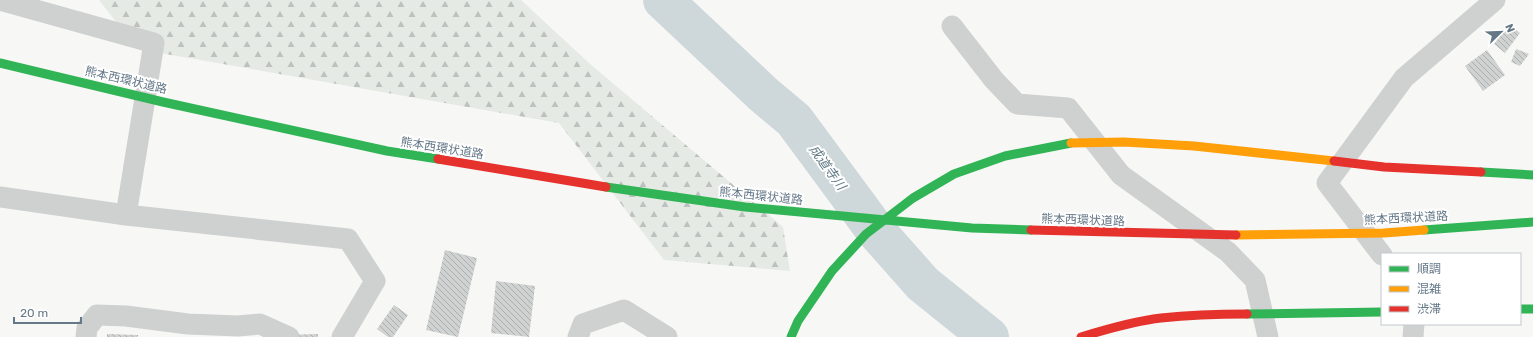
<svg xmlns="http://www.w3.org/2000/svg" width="1533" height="337" font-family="Rubik,'Noto Sans JP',sans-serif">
<defs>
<pattern id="forest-firs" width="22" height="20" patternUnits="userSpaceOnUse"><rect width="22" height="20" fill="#e6eae4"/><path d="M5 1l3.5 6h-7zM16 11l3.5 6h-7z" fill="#bec2bf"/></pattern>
<pattern id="building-back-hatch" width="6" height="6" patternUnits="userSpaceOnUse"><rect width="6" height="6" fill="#d0d2d2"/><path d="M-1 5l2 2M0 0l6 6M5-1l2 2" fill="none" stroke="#acafb0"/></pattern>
</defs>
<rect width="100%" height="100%" fill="#f7f7f6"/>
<path fill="url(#forest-firs)" d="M99 0H521L589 63 783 227 790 271 664 260 559 123 137 49Z"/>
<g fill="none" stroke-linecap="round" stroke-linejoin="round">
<path stroke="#ced7d9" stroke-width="40" d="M663 0 763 94 794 120 876 231 923 284 989 337"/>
</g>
<path fill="url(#building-back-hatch)" d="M1509 24 1520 33 1505 53 1494 44Z
M1516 49 1529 54 1520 66 1511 62Z
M1487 50 1505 75 1483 91 1465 66Z
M445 250 477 258 458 337 426 330Z
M496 281 535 286 529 337 491 333Z
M394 305 408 315 393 337H388L377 329Z
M107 334 138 335V337H107Z
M318 334V337H283V335Z"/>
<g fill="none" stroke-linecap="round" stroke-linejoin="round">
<path stroke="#cfd1d1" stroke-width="21" d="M0 0 154 43 126 215
M952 26 994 80 1017 104 1068 108 1121 175 1228 252 1255 280 1268 337
M0 197 126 215 348 239 375 281 342 337
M1382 255 1327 183 1404 78 1495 0
M86 337 87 328 97 315 126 316 188 324 238 326 260 324 289 337
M578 337 583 324 624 310 667 337
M1413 337 1414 324"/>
<path stroke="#30b455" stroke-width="9" d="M0 63 163 102 387 151 438 159
M1481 172 1533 175
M606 187 745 207 972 228 1031 230
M1424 230 1533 222
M1520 309H1533
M1247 314 1382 312
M791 337 798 321 832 271 866 234 913 198 954 174 1005 156 1071 143"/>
<path stroke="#ff9f0a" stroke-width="9" d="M1071 143 1124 142 1194 146 1334 161
M1236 235 1384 233 1424 230"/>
<path stroke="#e5322d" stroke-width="9" d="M438 159 606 187
M1334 161 1384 167 1481 172
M1031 230 1236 235
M1081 337C1107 329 1134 321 1161 318 1189 315 1218 314 1247 314"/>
</g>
<g text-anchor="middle" stroke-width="4" stroke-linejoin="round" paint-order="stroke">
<g font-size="12" fill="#657888" stroke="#fff">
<text transform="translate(126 80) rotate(13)" y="4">熊本西環状道路</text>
<text transform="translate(442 148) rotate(9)" y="4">熊本西環状道路</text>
<text transform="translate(761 196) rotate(6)" y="4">熊本西環状道路</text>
<text transform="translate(1406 218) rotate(-3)" y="4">熊本西環状道路</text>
<text transform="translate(1083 220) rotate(2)" y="4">熊本西環状道路</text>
</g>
<g font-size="13" font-style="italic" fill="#607a84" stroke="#fff">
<text transform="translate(828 167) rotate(54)" y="5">成道寺川</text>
</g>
</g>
<rect x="1381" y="253" width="140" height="72" fill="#ffffff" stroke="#c1c9cf"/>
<rect x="1389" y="266" width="20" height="6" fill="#30b455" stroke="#c1c9cf"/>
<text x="1417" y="273" font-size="12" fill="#657888">順調</text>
<rect x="1389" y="286" width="20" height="6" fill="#ff9f0a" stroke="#c1c9cf"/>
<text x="1417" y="293" font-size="12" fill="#657888">混雑</text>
<rect x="1389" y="306" width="20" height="6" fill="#e5322d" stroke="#c1c9cf"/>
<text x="1417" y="313" font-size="12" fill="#657888">渋滞</text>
<g transform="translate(1501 32) rotate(67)" stroke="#ffffff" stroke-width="3" paint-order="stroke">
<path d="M0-3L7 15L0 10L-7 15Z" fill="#657888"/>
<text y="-6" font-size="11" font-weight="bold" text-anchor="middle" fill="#657888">N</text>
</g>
<path d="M14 317v6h67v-6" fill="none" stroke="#657888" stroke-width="2"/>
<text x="20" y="317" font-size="12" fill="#657888" stroke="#ffffff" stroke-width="3" paint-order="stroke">20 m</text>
</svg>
